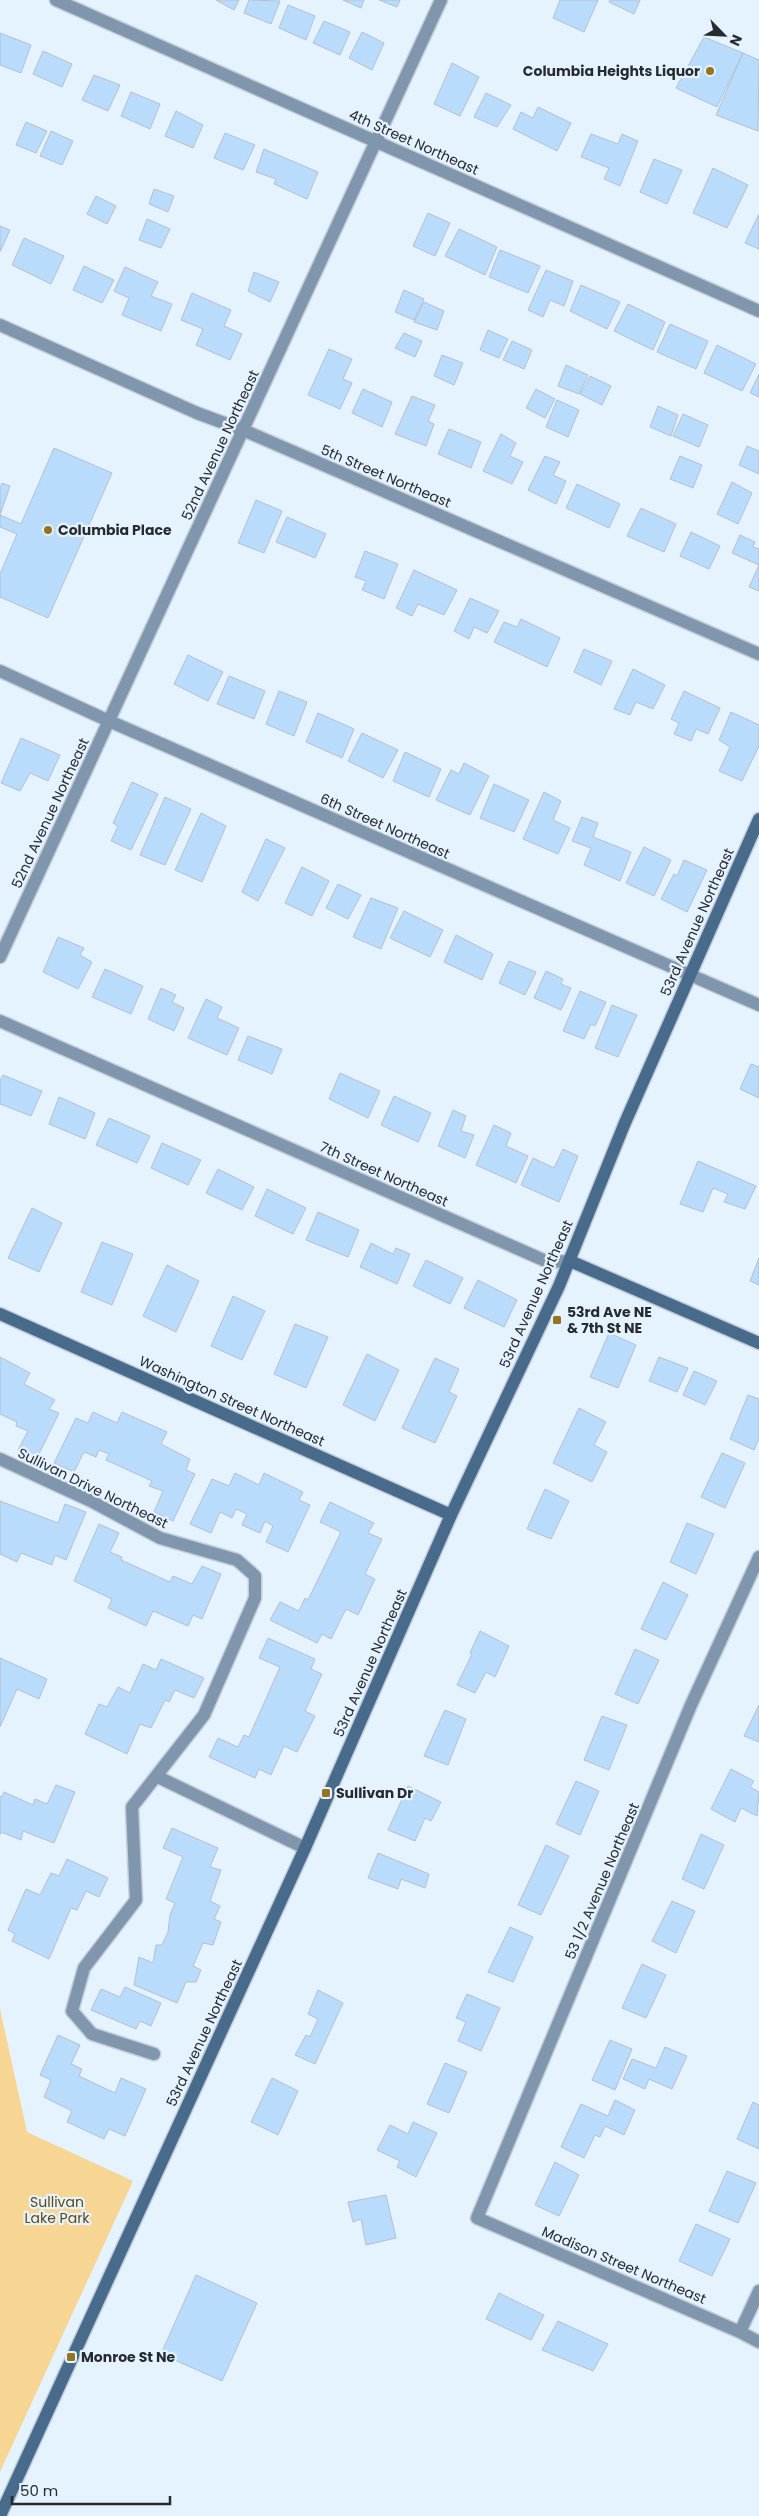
<svg xmlns="http://www.w3.org/2000/svg" width="759" height="2516" font-family="Poppins,sans-serif">
<rect width="100%" height="100%" fill="#e5f2ff"/>
<path fill="#f7d593" d="M0 2009 27 2132 133 2181 0 2472Z"/>
<path fill="#b9dbfc" stroke="#b4c1cd" d="M216 0H239L234 10Z
M249 0 280 1 271 24 244 13Z
M343 0H364L361 8Z
M379 0H400L397 7Z
M560 0H598L584 32 553 18Z
M610 0H640L634 14 609 2Z
M288 5 315 16 306 40 279 28Z
M324 21 350 32 340 55 313 43Z
M362 32 384 43 372 70 349 58Z
M0 33 31 45 21 73 0 65Z
M704 37 743 53 717 107 676 88Z
M43 51 72 64 62 87 33 74Z
M743 53 759 60 758 131 716 115Z
M452 63 479 77 460 116 434 104Z
M94 75 120 85 108 111 82 100Z
M131 92 160 104 150 129 121 116Z
M486 93 511 105 497 127 474 117Z
M538 107 571 123 557 151 513 129 521 112 533 118Z
M176 111 203 125 193 148 165 136Z
M26 122 47 131 36 153 16 145Z
M51 131 73 141 62 165 40 156Z
M225 133 255 145 243 170 214 158Z
M591 134 618 144 622 134 638 141 620 186 604 179 609 168 581 157Z
M264 149 318 172 307 199 274 184 276 179 256 172Z
M654 159 682 170 667 204 640 192Z
M713 168 748 185 727 228 693 213Z
M154 189 174 196 168 212 149 204Z
M96 196 116 206 107 224 87 214Z
M428 213 450 223 435 256 413 246Z
M759 214V249L745 243Z
M147 219 170 229 161 248 139 240Z
M0 226 10 230 0 252Z
M459 229 497 247 485 275 445 256Z
M24 238 64 256 51 284 12 265Z
M500 250 540 266 528 293 489 277Z
M84 266 114 280 102 303 73 290Z
M125 267 158 282 151 296 172 304 161 331 122 315 129 298 114 291Z
M546 270 573 281 564 306 550 300 543 317 528 310Z
M254 272 279 282 270 302 248 291Z
M581 285 620 302 607 329 570 311Z
M404 290 424 299 414 320 395 312Z
M192 293 231 310 224 326 242 334 230 360 196 345 203 329 181 320Z
M424 302 444 311 437 330 414 322Z
M628 304 665 322 653 350 614 331Z
M670 324 708 341 696 369 657 352Z
M488 330 508 339 499 358 480 350Z
M404 333 422 341 415 357 395 348Z
M512 341 532 350 524 369 503 360Z
M717 345 756 364 742 391 704 373Z
M329 349 352 359 343 379 352 383 340 409 308 395Z
M442 355 463 363 454 385 434 376Z
M566 365 588 375 579 394 558 386Z
M759 374V397L750 393Z
M590 376 611 386 602 405 580 394Z
M363 389 392 402 382 427 352 413Z
M536 389 555 399 545 418 526 408Z
M412 396 435 405 428 421 434 424 426 446 395 434Z
M557 400 579 410 568 437 546 427Z
M658 406 678 415 671 436 650 427Z
M683 414 708 425 699 447 673 436Z
M449 429 481 442 471 468 438 454Z
M501 434 516 443 510 456 523 462 512 484 483 471Z
M747 446 759 451V474L739 465Z
M54 448 112 473 48 618 0 597V574L17 534 0 527V515L21 524Z
M545 456 560 462 553 475 566 481 556 504 528 490Z
M680 456 702 465 693 488 670 479Z
M732 482 752 493 738 524 717 514Z
M2 483 10 486 0 515V488Z
M577 484 620 504 609 528 566 508Z
M256 500 282 511 264 553 238 543Z
M641 508 676 524 664 552 627 536Z
M287 517 326 534 315 558 276 542Z
M691 532 720 546 709 569 680 556Z
M740 535 755 542 753 547 759 549V591L749 587 759 565 732 553Z
M365 551 398 564 384 599 362 590 366 581 355 577Z
M414 570 457 590 444 615 418 604 412 616 396 608Z
M470 598 499 611 487 633 474 627 469 639 454 631Z
M521 619 560 638 547 667 494 642 504 622 517 627Z
M584 649 612 661 601 685 574 672Z
M188 655 223 672 208 701 174 684Z
M633 669 665 685 653 709 636 702 630 715 614 709Z
M229 676 265 691 254 719 217 704Z
M279 691 307 702 294 736 266 724Z
M684 691 720 708 708 734 696 729 691 741 674 734 679 723 671 719Z
M731 712 759 725V746L742 781 719 771 730 747 719 740Z
M318 713 354 729 342 758 306 742Z
M362 733 398 750 383 778 348 761Z
M21 738 60 755 48 781 30 773 20 791 1 783Z
M405 752 441 769 429 797 393 781Z
M464 763 489 776 470 815 436 800 451 770 459 774Z
M132 782 158 794 131 850 111 841 118 826 113 823Z
M494 784 529 800 514 832 480 818Z
M544 792 561 801 553 820 570 828 558 854 523 839Z
M165 797 191 809 165 865 140 855Z
M201 813 226 826 202 882 175 870Z
M582 817 598 823 593 837 631 852 620 881 584 865 591 848 572 841Z
M266 839 285 848 258 901 242 892Z
M644 847 671 860 654 896 626 883Z
M684 860 707 870 687 912 661 899 674 874 677 876Z
M302 867 329 881 312 916 285 903Z
M338 884 361 895 348 919 326 908Z
M371 898 398 908 381 949 353 937Z
M404 911 443 930 430 957 390 938Z
M456 935 493 954 482 980 444 962Z
M58 937 84 948 80 955 92 962 78 989 43 972Z
M509 961 536 972 525 995 499 983Z
M105 969 143 986 131 1014 92 997Z
M546 971 563 979 561 984 571 988 561 1010 534 998Z
M161 988 176 995 172 1002 184 1008 174 1031 148 1019Z
M580 991 606 1002 595 1026 591 1024 584 1039 563 1031Z
M206 999 222 1007 217 1018 239 1028 227 1055 188 1038Z
M612 1005 637 1015 618 1057 595 1048Z
M248 1036 282 1049 272 1074 238 1060Z
M751 1064 759 1067V1098L740 1089Z
M340 1073 380 1091 368 1118 329 1099Z
M3 1075 42 1091 31 1116 0 1104V1081Z
M394 1096 431 1113 418 1142 381 1125Z
M59 1097 95 1113 85 1139 49 1124Z
M453 1110 466 1116 461 1131 474 1135 465 1158 438 1146Z
M109 1118 150 1136 137 1163 96 1145Z
M494 1125 511 1133 506 1146 528 1156 516 1183 476 1165Z
M162 1143 201 1160 188 1185 151 1168Z
M563 1149 578 1156 559 1202 521 1185 533 1158 554 1168Z
M698 1161 756 1186 745 1209 724 1202 728 1194 713 1188 703 1212 680 1204Z
M218 1169 254 1187 242 1210 206 1193Z
M267 1189 306 1208 293 1234 255 1216Z
M32 1208 62 1223 39 1272 8 1258Z
M318 1212 359 1230 348 1257 306 1240Z
M102 1242 133 1254 112 1305 81 1292Z
M371 1243 393 1254 396 1248 410 1254 397 1284 360 1267Z
M759 1258V1285L750 1281Z
M426 1260 463 1278 450 1304 413 1286Z
M167 1265 199 1281 176 1332 143 1316Z
M478 1280 517 1300 504 1327 464 1308Z
M233 1296 265 1311 242 1360 211 1346Z
M295 1324 328 1337 306 1388 274 1374Z
M609 1333 636 1345 618 1388 590 1377Z
M367 1354 399 1370 375 1421 343 1405Z
M0 1357 30 1373 24 1384 55 1400 49 1409 59 1413 36 1460 18 1450 28 1431 16 1426 17 1422 0 1414Z
M659 1357 688 1368 677 1392 649 1381Z
M435 1358 459 1369 449 1392 457 1396 435 1443 402 1428Z
M694 1371 717 1381 705 1405 683 1395Z
M748 1395 759 1399V1438L754 1450 730 1439Z
M579 1408 606 1422 594 1445 607 1452 592 1482 553 1463Z
M93 1412 117 1423 122 1412 167 1432 161 1444 190 1459 186 1470 195 1474 173 1521 154 1512 163 1491 149 1486 152 1481 106 1460 109 1454 99 1450 96 1457 84 1452 74 1472 54 1463 76 1418 88 1423Z
M722 1453 745 1463 725 1508 701 1497Z
M235 1473 259 1485 264 1473 303 1492 299 1500 310 1505 288 1552 266 1542 273 1526 265 1521 260 1533 242 1525 247 1514 236 1509 232 1518 220 1512 211 1533 190 1524 212 1479 229 1486Z
M545 1489 569 1501 551 1539 527 1529Z
M0 1501 58 1523 65 1504 86 1512 66 1560 55 1555 52 1565 21 1553 17 1562 0 1554Z
M330 1502 374 1523 368 1533 382 1539 365 1574 375 1579 358 1615 346 1609 331 1639 322 1634 317 1643 270 1620 280 1602 299 1611 305 1598 308 1600 341 1532 320 1522Z
M687 1523 714 1534 696 1574 670 1562Z
M99 1524 119 1533 110 1552 122 1557 121 1560 170 1582 173 1576 192 1584 202 1566 221 1574 202 1619 193 1615 188 1626 153 1611 146 1626 108 1608 112 1599 74 1581Z
M663 1582 688 1595 666 1640 641 1629Z
M480 1631 509 1646 495 1677 486 1672 475 1693 457 1685 472 1654 470 1653Z
M268 1638 315 1659 311 1669 322 1674 305 1711 315 1716 297 1752 284 1746 271 1775 259 1769 255 1778 209 1757 218 1738 238 1747 244 1735 249 1737 280 1667 259 1658Z
M635 1649 659 1660 638 1704 615 1694Z
M0 1658 47 1679 39 1699 17 1689 0 1727Z
M161 1659 204 1678 194 1698 175 1690 169 1702 165 1700 151 1728 140 1724 127 1754 85 1734 99 1704 107 1707 118 1687 130 1693 143 1664 156 1670Z
M759 1705V1742L744 1736Z
M445 1710 466 1719 448 1765 424 1756Z
M602 1716 627 1725 609 1770 584 1760Z
M731 1769 754 1781 750 1787 759 1792 757 1816 741 1808 735 1822 711 1809Z
M576 1781 599 1791 580 1835 556 1824Z
M56 1785 75 1792 54 1843 23 1831 21 1840 1 1832 0 1835V1796L2 1797 4 1792 33 1805 35 1799 47 1804Z
M408 1786 441 1802 431 1821 425 1818 415 1841 388 1830Z
M172 1828 218 1848 210 1867 221 1870 210 1901 220 1906 214 1919 221 1922 213 1945 203 1943 193 1966 201 1970 196 1982H186L177 2003 134 1985 139 1957 153 1963 156 1945H162L168 1932 170 1915 175 1903 166 1899 183 1857 163 1848Z
M701 1834 724 1845 704 1889 682 1879Z
M546 1845 569 1856 541 1915 518 1905Z
M378 1853 429 1874 425 1888 401 1879 398 1889 368 1878Z
M67 1859 108 1878 99 1897 86 1891 77 1910 71 1908 49 1959 12 1941 15 1934 8 1930 26 1889 40 1895 51 1873 59 1876Z
M672 1901 695 1911 676 1953 652 1941Z
M510 1927 533 1937 513 1982 488 1972Z
M642 1964 666 1975 646 2018 622 2008Z
M125 1987 161 2003 151 2026 140 2021 136 2029 91 2010 101 1989 120 1997Z
M318 1990 343 2003 315 2064 295 2055 306 2035 310 2037 318 2019 308 2014Z
M467 1994 500 2008 481 2051 458 2041 466 2022 456 2018Z
M58 2035 80 2045 71 2064 82 2069 79 2076 115 2093 121 2078 146 2089 125 2136 109 2129 104 2139 67 2122 72 2111 44 2097 51 2080 40 2075Z
M610 2040 632 2049 615 2090 592 2080Z
M665 2047 687 2056 672 2089 649 2079 645 2089 623 2079 632 2059 656 2068Z
M445 2063 467 2072 449 2113 427 2104Z
M272 2078 298 2091 278 2135 251 2122Z
M615 2100 635 2110 624 2135 605 2126 600 2137 595 2135 584 2158 561 2147 581 2104 608 2116Z
M753 2102 759 2105V2149L737 2139Z
M413 2122 437 2133 416 2177 397 2167 400 2161 377 2150 390 2125 408 2134Z
M555 2162 579 2175 559 2216 535 2205Z
M727 2171 756 2183 738 2223 709 2211Z
M386 2195 396 2238 366 2245 361 2219 353 2222 348 2202Z
M696 2224 730 2239 712 2276 679 2261Z
M196 2275 257 2303 222 2381 161 2354Z
M499 2293 544 2315 531 2340 486 2319Z
M558 2321 608 2344 593 2371 542 2350Z"/>
<g fill="none" stroke-linecap="round" stroke-linejoin="round">
<g stroke="#c3ceda" stroke-width="15">
<path id="street" d="M56 0 759 311
M0 325 197 413 243 430 759 654
M0 671 109 721 759 1005
M0 957 441 0
M0 1021 548 1262 570 1261
M0 1459 91 1501 160 1538 237 1560 255 1576V1598L204 1715 132 1807 136 1900 84 1968 72 2011 92 2034 154 2054
M759 1557 691 1705 477 2218 740 2332 759 2342
M158 1777 305 1848
M740 2332 759 2291"/>
</g>
<g stroke="#c3ceda" stroke-width="15">
<path id="secondary" d="M570 1261 759 1343
M0 1314 451 1515
M0 2516 305 1848 451 1515 559 1286 624 1125 759 819"/>
</g>
<use href="#street" stroke="#7f96ad" stroke-width="12"/>
<use href="#secondary" stroke="#486b8b" stroke-width="12"/>
</g>
<g fill="#98731d" stroke="#e5f2ff" stroke-width="2">
<circle cx="710" cy="71" r="5"/>
<circle cx="48" cy="530" r="5"/>
<rect x="552" y="1315" width="10" height="10" rx="2.5"/>
<rect x="321" y="1788" width="10" height="10" rx="2.5"/>
<rect x="66" y="2352" width="10" height="10" rx="2.5"/>
</g>
<g text-anchor="middle" stroke-width="4.5" stroke-linejoin="round" paint-order="stroke">
<g font-size="14" font-weight="bold" fill="#262b30" stroke="#e5f2ff" text-anchor="start">
<text x="700" y="76" text-anchor="end">Columbia Heights Liquor</text>
<text x="58" y="535">Columbia Place</text>
<text x="567" y="1317">53rd Ave NE<tspan x="567" dy="16">&amp; 7th St NE</tspan></text>
<text x="336" y="1798">Sullivan Dr</text>
<text x="81" y="2362">Monroe St Ne</text>
</g>
<g font-size="14" fill="#262b30" stroke="#e5f2ff">
<text transform="translate(414 142) rotate(24)" y="5">4th Street Northeast</text>
<text transform="translate(220 445) rotate(-65)" y="5">52nd Avenue Northeast</text>
<text transform="translate(386 476) rotate(23)" y="5">5th Street Northeast</text>
<text transform="translate(50 813) rotate(-65)" y="5">52nd Avenue Northeast</text>
<text transform="translate(385 826) rotate(24)" y="5">6th Street Northeast</text>
<text transform="translate(697 922) rotate(-66)" y="5">53rd Avenue Northeast</text>
<text transform="translate(384 1174) rotate(24)" y="5">7th Street Northeast</text>
<text transform="translate(536 1294) rotate(-66)" y="5">53rd Avenue Northeast</text>
<text transform="translate(232 1401) rotate(24)" y="5">Washington Street Northeast</text>
<text transform="translate(93 1488) rotate(26)" y="5">Sullivan Drive Northeast</text>
<text transform="translate(370 1663) rotate(-66)" y="5">53rd Avenue Northeast</text>
<text transform="translate(602 1881) rotate(-67)" y="5">53 1/2 Avenue Northeast</text>
<text transform="translate(204 2033) rotate(-65)" y="5">53rd Avenue Northeast</text>
<text transform="translate(624 2265) rotate(23)" y="5">Madison Street Northeast</text>
</g>
<g font-size="14" fill="#604813" stroke="#e5f2ff">
<text x="57" y="2207">Sullivan<tspan x="57" dy="16">Lake Park</tspan></text>
</g>
</g>
<g transform="translate(724 35) rotate(114)" stroke="#e5f2ff" stroke-width="4" paint-order="stroke">
<path d="M0-4L9 19L0 12L-9 19Z" fill="#262b30"/>
<text y="-8" font-size="14" font-weight="bold" text-anchor="middle" fill="#262b30">N</text>
</g>
<path d="M12 2496v8h158v-8" fill="none" stroke="#262b30" stroke-width="2.5"/>
<text x="20" y="2496" font-size="15" fill="#262b30" stroke="#e5f2ff" stroke-width="4" paint-order="stroke">50 m</text>
</svg>
